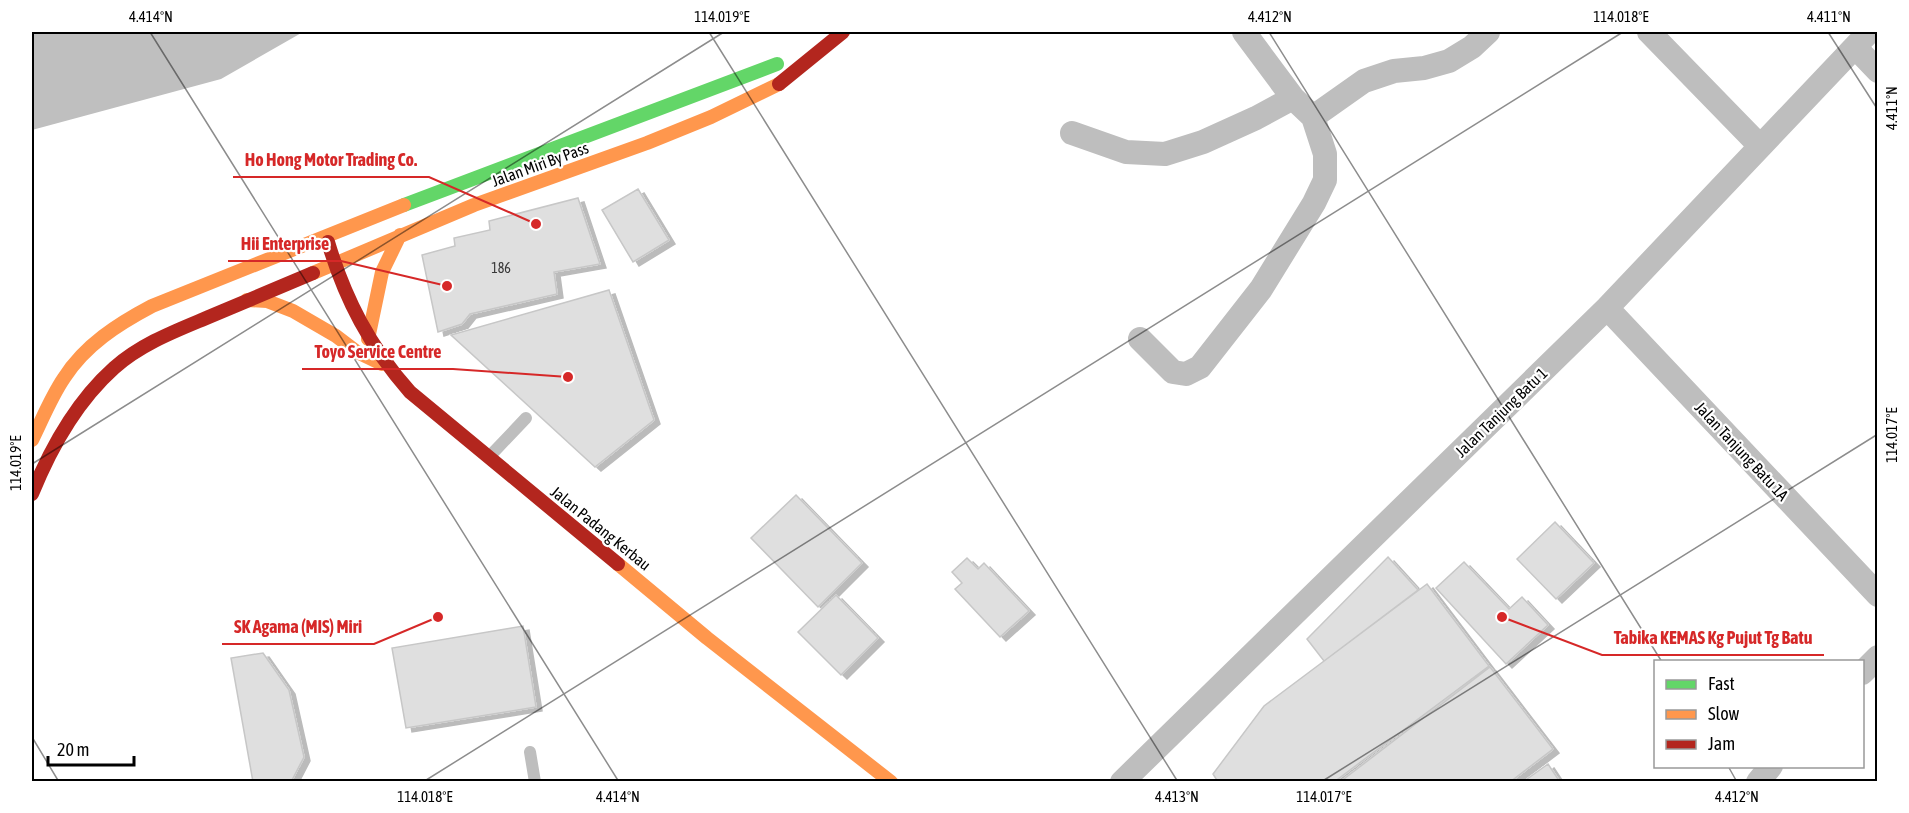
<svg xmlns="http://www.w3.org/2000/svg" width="1909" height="813" font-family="'Asap Condensed',sans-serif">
<defs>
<filter id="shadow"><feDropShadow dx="6" dy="4" stdDeviation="0" flood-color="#0004"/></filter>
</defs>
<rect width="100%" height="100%" fill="#fff"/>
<path fill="#bfbfbf" d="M32 32H303L221 79 32 130Z"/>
<path fill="#dfdfdf" stroke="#c7c7c7" stroke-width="1.5" filter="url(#shadow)" d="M638 189 669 240 633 262 602 210Z
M578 198 600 264 554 272 557 294 470 314 462 324 438 332 422 255 455 246 454 238 490 230 489 221Z
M609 290 654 420 595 467 451 335Z
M796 495 862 563 818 607 751 538Z
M1555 522 1594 563 1556 599 1517 559Z
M1388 557 1418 590 1324 661 1307 639Z
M967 558 978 569 984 563 1029 611 1000 637 955 589 962 583 952 572Z
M1464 562 1509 609 1522 597 1548 625 1506 664 1436 588Z
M1427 584 1489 666 1334 782H1218L1213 774 1264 706Z
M836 595 878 638 841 675 798 632Z
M523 626 536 707 406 728 392 648Z
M263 653 289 690 304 757 291 782H253L231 658Z
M1490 667 1553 749 1510 782H1340Z
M1548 764 1560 782H1523Z"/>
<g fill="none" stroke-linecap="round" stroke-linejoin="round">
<path stroke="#bebebe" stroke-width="12" d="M489 457 526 418
M530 752 535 782"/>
<path stroke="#bebebe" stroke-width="24" d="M1649 32 1759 145
M1855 47 1878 71
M1313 117 1364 81 1394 71 1424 68 1449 61 1472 47 1488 32
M1072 133 1126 152 1165 154 1203 142 1256 118 1293 98
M1607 308 1878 595
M1140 339 1173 372 1186 374 1200 367 1261 289 1314 203 1325 180V154L1313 117 1293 98 1244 32
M1862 673 1878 657
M1122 782 1607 308 1869 32
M1758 782 1771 766"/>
<path stroke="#63d668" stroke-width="14" d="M404 205 777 64"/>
<path stroke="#ff974d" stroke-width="14" d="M313 273 474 205 647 143 711 117 779 84
M247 300 267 301 293 311 336 336 357 352 382 364
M368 339 382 272 400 235
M32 440C42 420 51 397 64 378 85 345 118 324 152 306L404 205
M618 564 707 638 891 782"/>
<path stroke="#b3261e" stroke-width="14" d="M779 84 843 32
M328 242C345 299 370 347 410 392L618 564
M32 494C51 447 76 402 114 368 142 343 178 330 211 316 245 302 279 287 313 273"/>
</g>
<path fill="none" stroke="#000" stroke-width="1.5" stroke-opacity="0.45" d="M150 32 619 782M709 32 1178 782M1269 32 1662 662M1828 32 1878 110M32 464 724 32M32 737 59 782M1728 766 1737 782M423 782 1623 32M1321 782 1878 434"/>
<g text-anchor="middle" stroke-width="4.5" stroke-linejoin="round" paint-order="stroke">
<g font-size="14" fill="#383838">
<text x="501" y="273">186</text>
</g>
<g font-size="16" fill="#000" stroke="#fff">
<text transform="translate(540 164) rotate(-20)" y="6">Jalan Miri By Pass</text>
<text transform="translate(1501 412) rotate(-44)" y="6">Jalan Tanjung Batu 1</text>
<text transform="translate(1742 451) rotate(47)" y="6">Jalan Tanjung Batu 1A</text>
<text transform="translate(601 528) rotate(39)" y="6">Jalan Padang Kerbau</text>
</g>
</g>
<path fill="none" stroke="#d62828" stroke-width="2" d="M536 224L429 177H233M447 286L341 261H228M568 377L453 369H302M438 617L374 644H222M1502 617L1602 655H1824"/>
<g fill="#d62828" stroke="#fff" stroke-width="2">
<circle cx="536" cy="224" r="6"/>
<circle cx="447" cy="286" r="6"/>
<circle cx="568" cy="377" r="6"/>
<circle cx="438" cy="617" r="6"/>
<circle cx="1502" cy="617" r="6"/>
</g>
<g font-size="18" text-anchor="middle" font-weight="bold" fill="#d62828" stroke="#fff" stroke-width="4.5" stroke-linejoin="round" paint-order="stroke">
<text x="331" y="166">Ho Hong Motor Trading Co.</text>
<text x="285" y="250">Hii Enterprise</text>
<text x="378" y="358">Toyo Service Centre</text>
<text x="298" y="633">SK Agama (MIS) Miri</text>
<text x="1713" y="644">Tabika KEMAS Kg Pujut Tg Batu</text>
</g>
<rect width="1909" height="813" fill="none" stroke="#ffffff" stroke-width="66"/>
<rect x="1654" y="660" width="210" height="108" fill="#ffffff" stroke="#999999" stroke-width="1.5"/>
<rect x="1666" y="680" width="30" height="9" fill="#63d668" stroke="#999999" stroke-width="1.5"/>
<text x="1708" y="690" font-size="18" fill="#000000">Fast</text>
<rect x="1666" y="710" width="30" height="9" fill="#ff974d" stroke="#999999" stroke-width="1.5"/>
<text x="1708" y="720" font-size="18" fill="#000000">Slow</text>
<rect x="1666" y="740" width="30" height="9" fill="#b3261e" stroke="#999999" stroke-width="1.5"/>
<text x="1708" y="750" font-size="18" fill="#000000">Jam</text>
<path d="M48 756v9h86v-9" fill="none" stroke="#000000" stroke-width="3"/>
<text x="57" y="756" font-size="18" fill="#000000" stroke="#ffffff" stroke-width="4.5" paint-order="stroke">20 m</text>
<rect x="33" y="33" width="1843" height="747" fill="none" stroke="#000" stroke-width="2"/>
<g font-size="15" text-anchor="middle" fill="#000">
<text x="151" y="22">4.414°N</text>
<text x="722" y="22">114.019°E</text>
<text x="1270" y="22">4.412°N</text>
<text x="1621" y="22">114.018°E</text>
<text x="1829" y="22">4.411°N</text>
<text transform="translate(1892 108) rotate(-90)" y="5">4.411°N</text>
<text transform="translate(1892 435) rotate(-90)" y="5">114.017°E</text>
<text transform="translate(16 463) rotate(-90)" y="5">114.019°E</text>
<text x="425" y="802">114.018°E</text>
<text x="618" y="802">4.414°N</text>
<text x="1177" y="802">4.413°N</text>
<text x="1324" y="802">114.017°E</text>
<text x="1737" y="802">4.412°N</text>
</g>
</svg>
